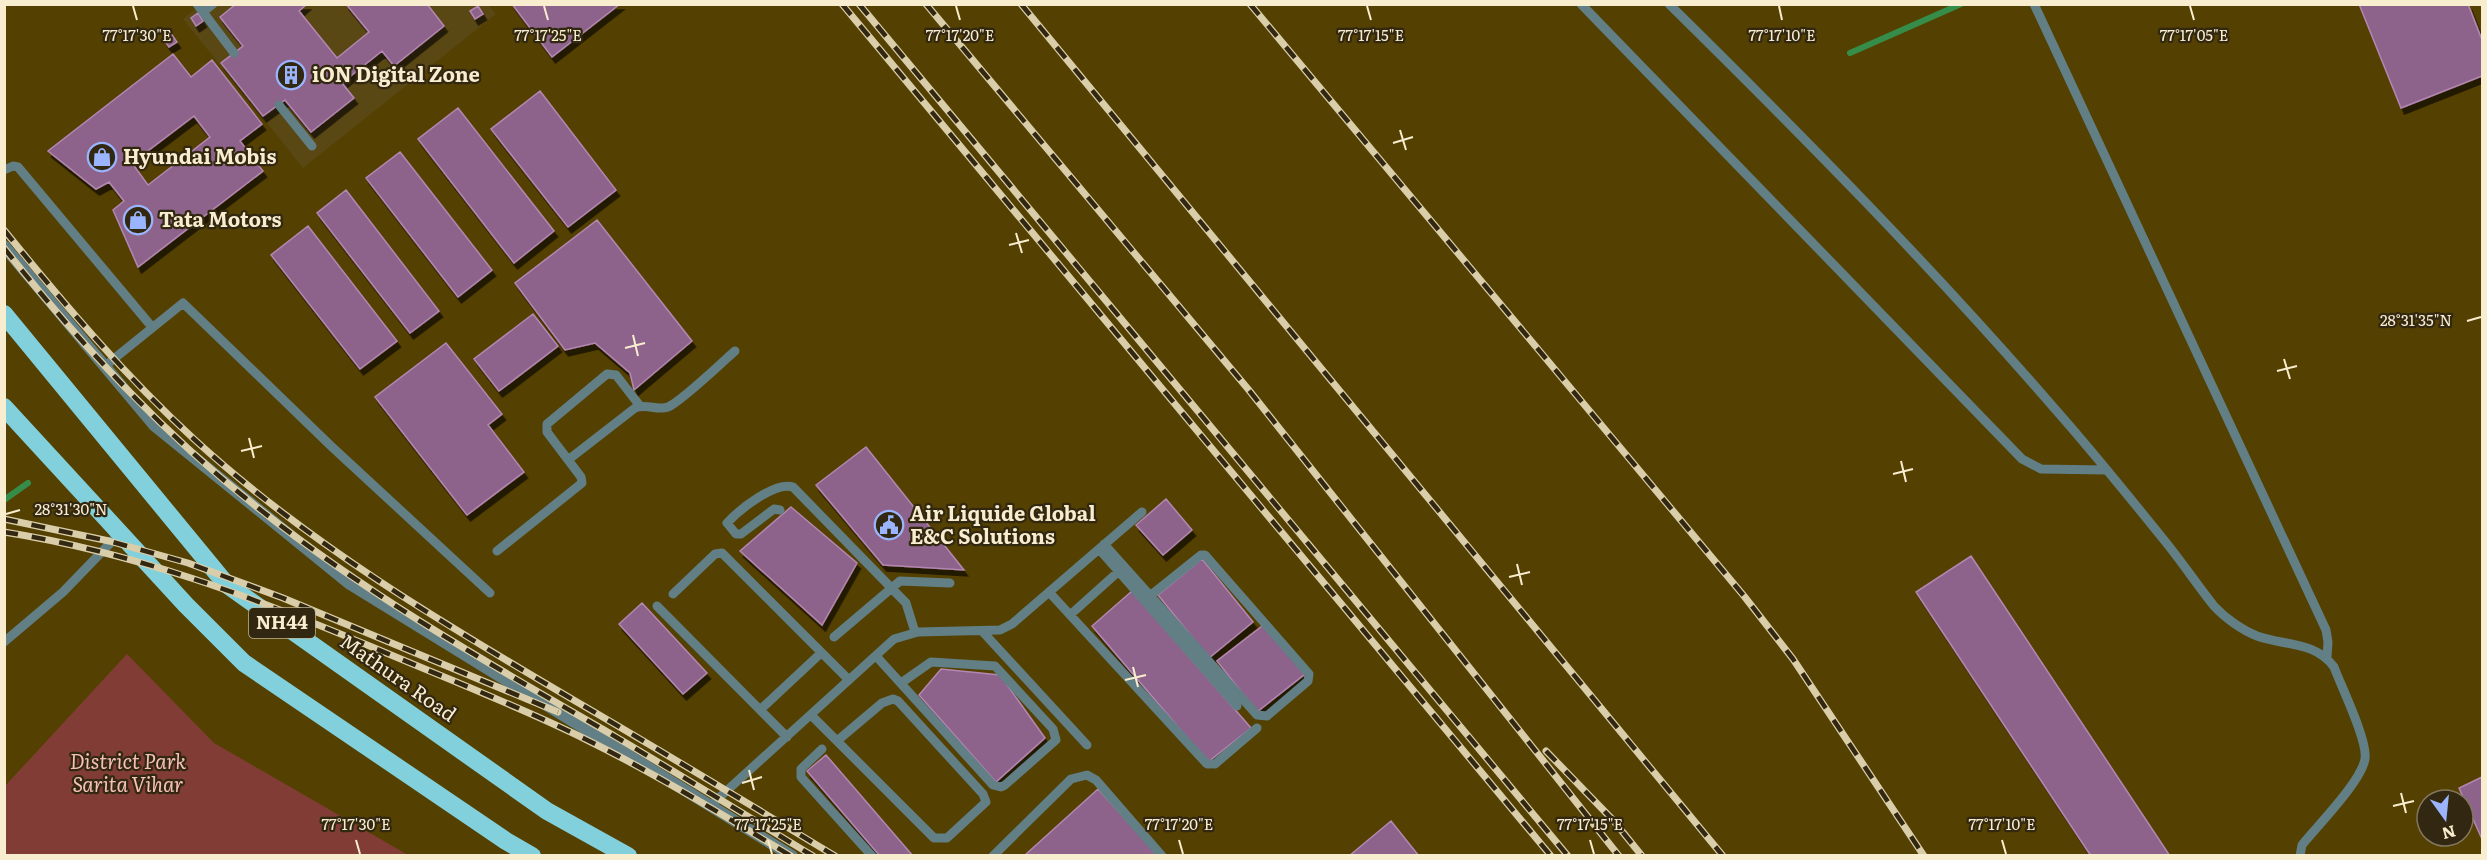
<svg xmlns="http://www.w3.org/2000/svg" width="2487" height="860" font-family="Literata,serif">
<defs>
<filter id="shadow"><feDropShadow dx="3.5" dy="6" stdDeviation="0" flood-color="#0009"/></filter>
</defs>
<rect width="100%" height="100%" fill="#544000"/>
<path fill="#594714" d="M201 4H488L496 14 303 168 183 19Z"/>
<path fill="#813d35" d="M127 654 214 743 408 855H5V786Z"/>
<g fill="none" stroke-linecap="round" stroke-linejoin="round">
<path stroke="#368d49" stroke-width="6" d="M1850 53 1961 4
M4 500 28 483"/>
</g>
<path fill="#8d638b" stroke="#b387b1" stroke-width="1.5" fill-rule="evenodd" filter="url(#shadow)" d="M236 4H307L299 11 337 58 369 32 346 4H427L444 26 394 66 382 51 342 83 354 98 311 132 285 100 263 116 221 63 243 46 220 17Z
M512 4H620L552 57Z
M2359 4H2468L2482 40V76L2401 108Z
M478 6 483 14 475 19 470 11Z
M198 13 203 21 196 26 191 18Z
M172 35 177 42 169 47 164 40Z
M173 54 191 77 212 60 262 124 240 141 263 171 138 267 113 210 124 201 109 182 96 189 48 151ZM194 116 210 137 148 185 132 163Z
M540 91 616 190 568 227 491 129Z
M458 108 554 231 514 263 418 139Z
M400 152 492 270 458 297 366 178Z
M346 190 439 311 410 333 317 213Z
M597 220 692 341 634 390 630 373 595 343 565 350 515 283Z
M308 226 397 341 360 369 271 255Z
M533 314 558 346 499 391 474 359Z
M446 343 502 414 488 425 524 472 467 515 375 397Z
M866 447 964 570 883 565 816 485Z
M1166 499 1192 530 1163 555 1136 525Z
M791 507 857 563 822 625 740 551Z
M1971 556 2170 856H2091L1916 592Z
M1202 559 1253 622 1209 658 1158 595Z
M1132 591 1251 728 1208 762 1092 626Z
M642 603 707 673 683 694 619 624Z
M1266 623 1305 674 1257 712 1217 661Z
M941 669 1000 675 1045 738 996 782 919 695Z
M826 755 913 856H880L807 771Z
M2482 777V839L2459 788Z
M1098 789 1159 856H1024Z
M1391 821 1419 856H1349Z"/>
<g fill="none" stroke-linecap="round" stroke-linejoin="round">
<path stroke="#617f84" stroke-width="9" d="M197 4 203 12 213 4
M1581 4 2022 459 2041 469 2105 470
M1669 4C1802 135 1933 268 2055 409 2094 453 2131 499 2168 545 2184 565 2198 586 2214 606 2225 618 2242 630 2257 636 2285 646 2315 641 2334 667 2341 686 2368 741 2365 759 2361 782 2318 825 2302 845L2300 856
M2034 4 2326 630 2328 642 2327 657
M203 12 234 53
M279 105 312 146
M4 170 13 166 18 167 152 327
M105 366 183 303 331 446 490 593
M568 460 635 408C646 403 657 411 668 407 682 401 721 363 735 351
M780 510 774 509 741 534H736L727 523C739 510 775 481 793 487L906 603 915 632
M1104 544 1257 715 1267 716 1308 681 1309 674 1205 555H1201L1151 595
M1099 549 1237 706
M497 551 582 483 581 477 547 432V424L607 374 616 375 640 406
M1049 592 1207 764H1215L1257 728
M673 594 715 554 722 553 849 680
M657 606 787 737
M1070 615 1118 572
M982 631 1087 745
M834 637 900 581 950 583
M4 642 63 592 120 533
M876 656 993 785 1001 787 1005 785 1056 740 1053 729 995 666 931 662 901 683
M760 710 821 653
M811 715 934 838H947L986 802 983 794 898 701 893 699 882 703 837 741
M822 749 801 769V777L872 856
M711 805 894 639 918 632 1000 630 1012 624 1142 512
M993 856 1071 779 1087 775 1096 780 1162 856"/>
<path stroke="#617f84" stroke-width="12" d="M4 246 154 425 350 584 792 856"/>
<path stroke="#81d0dc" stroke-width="18" d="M4 314 226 584 547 811 628 856
M4 407 186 605 244 663 506 841 532 856"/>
<g stroke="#dacda9" stroke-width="7">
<path id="rail" d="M842 4 1551 856
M859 4 1568 856
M926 4 1248 389 1619 856
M1021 4 1723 856
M1250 4 1744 596 1793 659 1924 856
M4 230C64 304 125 376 195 440 310 545 444 624 577 702 663 752 749 804 835 856
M4 248C81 345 164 435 262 511 372 598 495 667 616 737 682 776 747 816 813 856
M4 519 109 541 188 563 283 598 558 712
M4 532C136 553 250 596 372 647 443 677 516 705 585 739 656 774 723 815 791 856
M1546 751 1613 820 1642 856"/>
</g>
<use href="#rail" stroke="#322811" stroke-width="4.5" stroke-dasharray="14" stroke-linecap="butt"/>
</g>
<path fill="none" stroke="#f9edd0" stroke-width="2" d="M133 6 137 20M544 6 548 20M956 6 960 20M1367 6 1371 20M1779 6 1782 20M2190 6 2194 20M1400 130 1406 150M1393 143 1413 137M1016 233 1022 253M1009 245 1029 240M2467 321 2481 317M633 335 638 356M625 348 645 343M2284 359 2290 379M2277 371 2297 366M249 438 254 458M241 451 262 446M1901 461 1906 482M1893 474 1913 469M6 514 20 510M1517 564 1522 585M1509 577 1530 572M1133 667 1138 687M1125 680 1146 675M749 770 754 790M742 783 762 777M2401 793 2406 813M2393 806 2414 801M356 840 360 854M768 840 772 854M1179 840 1183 854M1590 840 1594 854M2002 840 2006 854"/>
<defs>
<g id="building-ring" transform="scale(1.5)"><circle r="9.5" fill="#322811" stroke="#9ab5fd" stroke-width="1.5"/><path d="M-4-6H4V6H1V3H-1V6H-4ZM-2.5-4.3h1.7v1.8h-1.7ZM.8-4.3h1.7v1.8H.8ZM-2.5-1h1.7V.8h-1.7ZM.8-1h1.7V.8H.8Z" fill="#9ab5fd"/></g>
<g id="shop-ring" transform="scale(1.5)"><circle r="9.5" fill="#322811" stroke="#9ab5fd" stroke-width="1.5"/><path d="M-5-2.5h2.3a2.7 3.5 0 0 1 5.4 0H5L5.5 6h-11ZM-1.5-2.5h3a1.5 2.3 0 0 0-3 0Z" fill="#9ab5fd"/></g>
<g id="civic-ring" transform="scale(1.5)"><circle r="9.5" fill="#322811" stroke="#9ab5fd" stroke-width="1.5"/><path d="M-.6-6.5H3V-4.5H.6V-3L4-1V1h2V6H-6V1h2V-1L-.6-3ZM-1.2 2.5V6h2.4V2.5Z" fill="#9ab5fd"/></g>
</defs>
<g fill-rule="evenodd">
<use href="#building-ring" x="291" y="75"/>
<use href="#shop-ring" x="102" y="157"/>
<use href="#shop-ring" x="138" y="220"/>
<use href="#civic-ring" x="889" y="525"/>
</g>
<g text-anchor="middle" stroke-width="4.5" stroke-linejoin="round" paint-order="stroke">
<rect fill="#322811" stroke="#bdb297" stroke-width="1.5" x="249" y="608" width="66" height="30" rx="4.5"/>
<g font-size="18" font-weight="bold" fill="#f9edd0">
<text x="282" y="629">NH44</text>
</g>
<g font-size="20" font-weight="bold" fill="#f9edd0" stroke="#322811" text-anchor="start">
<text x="312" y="82">iON Digital Zone</text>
<text x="123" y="164">Hyundai Mobis</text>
<text x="159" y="227">Tata Motors</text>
<text x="910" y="521">Air Liquide Global<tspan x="910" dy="23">E&amp;C Solutions</tspan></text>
</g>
<g font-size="20" fill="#f9edd0" stroke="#322811">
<text transform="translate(398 678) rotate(35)" y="7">Mathura Road</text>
</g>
<g font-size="20" font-style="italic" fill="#f7c0b8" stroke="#322811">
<text x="128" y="769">District Park<tspan x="128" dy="23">Sarita Vihar</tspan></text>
</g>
</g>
<g font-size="15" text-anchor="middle" fill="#f9edd0" stroke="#322811" stroke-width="4.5" stroke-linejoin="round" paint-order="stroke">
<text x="137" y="41">77°17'30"E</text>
<text x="548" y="41">77°17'25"E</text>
<text x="960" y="41">77°17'20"E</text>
<text x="1782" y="41">77°17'10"E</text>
<text x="2194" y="41">77°17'05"E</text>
<text x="1371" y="41">77°17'15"E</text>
<text x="2416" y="326">28°31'35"N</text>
<text x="71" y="515">28°31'30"N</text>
<text x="356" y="830">77°17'30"E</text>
<text x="768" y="830">77°17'25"E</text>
<text x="1179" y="830">77°17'20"E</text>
<text x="1590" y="830">77°17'15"E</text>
<text x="2002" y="830">77°17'10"E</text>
</g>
<rect width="2487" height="860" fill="none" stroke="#f9edd0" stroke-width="12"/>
<g transform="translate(2445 818) rotate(165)"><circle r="28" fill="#322811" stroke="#82775d" stroke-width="1.5"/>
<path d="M0-4.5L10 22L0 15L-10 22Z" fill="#9ab5fd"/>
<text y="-9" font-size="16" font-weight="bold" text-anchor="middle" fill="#f9edd0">N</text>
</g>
</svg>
